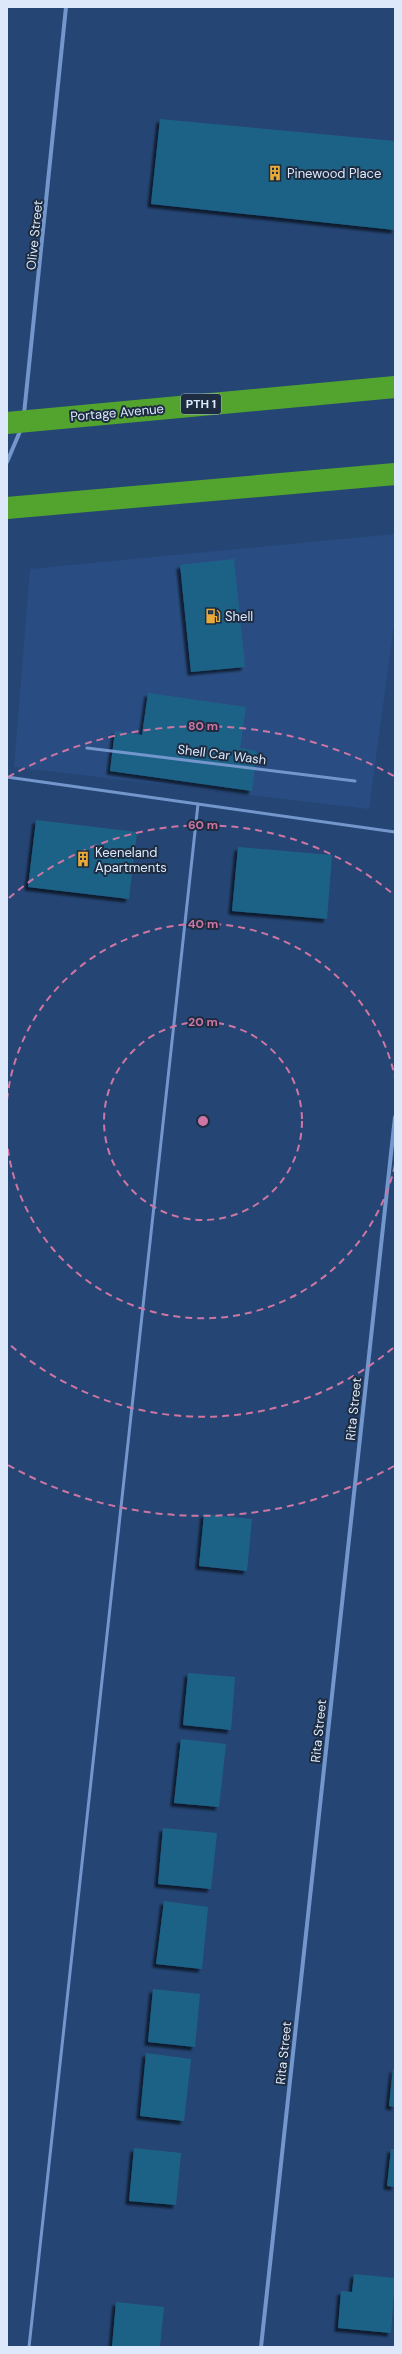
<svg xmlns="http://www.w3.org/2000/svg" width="402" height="2354" font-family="'DM Sans',sans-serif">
<defs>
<filter id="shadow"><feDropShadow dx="-3.5" dy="3.5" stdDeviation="1" flood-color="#0009"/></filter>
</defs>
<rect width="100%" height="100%" fill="#254574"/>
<path fill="#294d83" d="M395 534V617L369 809 14 767 30 569Z"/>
<path fill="#1f6287" filter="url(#shadow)" d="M160 119 395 141V230L151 204Z
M234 559 245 667 191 672 180 565Z
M148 693 246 707 240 748 257 751 252 791 110 771 115 731 142 735Z
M36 820 137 832 129 899 28 887Z
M238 847 332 855 327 919 232 911Z
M204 1514 252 1519 247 1571 199 1566Z
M188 1673 235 1677 231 1730 183 1725Z
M181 1739 226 1744 219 1807 174 1803Z
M163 1828 217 1833 211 1889 158 1884Z
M164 1901 208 1907 202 1969 156 1964Z
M153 1989 200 1994 195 2047 148 2042Z
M146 2053 191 2059 184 2121 140 2116Z
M393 2069H395V2107L389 2106Z
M134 2148 181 2153 176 2205 129 2201Z
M391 2149H395V2187L387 2186Z
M354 2274 395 2278 391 2333 338 2328 341 2291 352 2292Z
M116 2302 164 2307 160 2347H112Z"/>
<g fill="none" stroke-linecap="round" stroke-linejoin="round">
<path stroke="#7397cc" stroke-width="3" d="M87 748 355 781
M7 777 395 832
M29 2347 198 804"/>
<path stroke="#7397cc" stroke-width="4" d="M24 414 66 7
M7 462 21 429
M261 2347 395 1117"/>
<path stroke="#53a42e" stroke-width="22" d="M7 423 395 387
M7 508 395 474"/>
</g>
<g fill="none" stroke="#ce76a3" stroke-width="2" stroke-dasharray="7 5">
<circle cx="203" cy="1121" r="99"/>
<path d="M395 1165A197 197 0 0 1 7 1142M7 1100A197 197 0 0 1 395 1077"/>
<path d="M393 1348A296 296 0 0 1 9 1344M9 898A296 296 0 0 1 393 894"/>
<path d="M394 1466A395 395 0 0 1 8 1465M8 777A395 395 0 0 1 394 776"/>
</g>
<defs>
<g id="building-bare" transform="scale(1.2)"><path d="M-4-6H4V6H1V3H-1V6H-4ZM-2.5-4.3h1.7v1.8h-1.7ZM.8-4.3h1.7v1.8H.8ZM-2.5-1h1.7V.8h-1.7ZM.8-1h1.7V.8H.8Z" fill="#eaaa38" stroke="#1d2c41" stroke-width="2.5" paint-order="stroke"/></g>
<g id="fuel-bare" transform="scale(1.2)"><path d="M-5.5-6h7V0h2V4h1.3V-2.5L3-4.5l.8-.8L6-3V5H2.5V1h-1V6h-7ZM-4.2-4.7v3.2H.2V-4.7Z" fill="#eaaa38" stroke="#1d2c41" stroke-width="2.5" paint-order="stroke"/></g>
</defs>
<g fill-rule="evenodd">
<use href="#building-bare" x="275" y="173"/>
<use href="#fuel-bare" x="213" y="616"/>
<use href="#building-bare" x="83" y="859"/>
</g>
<g text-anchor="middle" stroke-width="4" stroke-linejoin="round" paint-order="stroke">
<rect fill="#1d2c41" stroke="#a3b0c2" stroke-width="1" x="181" y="394" width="40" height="20" rx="3"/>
<g font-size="12" font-weight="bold" fill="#dde9fa">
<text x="201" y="408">PTH 1</text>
</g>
<g font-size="13" fill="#dde9fa" stroke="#1d2c41" text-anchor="start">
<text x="287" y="178">Pinewood Place</text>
<text x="225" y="621">Shell</text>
<text x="95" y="857">Keeneland<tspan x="95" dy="15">Apartments</tspan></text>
</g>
<g font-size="13" fill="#dde9fa" stroke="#1d2c41">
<text transform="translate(34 235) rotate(-84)" y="5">Olive Street</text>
<text transform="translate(117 412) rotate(-5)" y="5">Portage Avenue</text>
<text transform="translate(222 754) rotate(7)" y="5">Shell Car Wash</text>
<text transform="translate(353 1409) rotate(-84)" y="5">Rita Street</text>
<text transform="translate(318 1731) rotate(-84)" y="5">Rita Street</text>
<text transform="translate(283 2053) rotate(-84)" y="5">Rita Street</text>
</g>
</g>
<circle cx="203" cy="1121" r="6" fill="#ce76a3" stroke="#1d2c41" stroke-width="2"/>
<g font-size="12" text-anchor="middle" font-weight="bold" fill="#ce76a3" stroke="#1d2c41" stroke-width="4" stroke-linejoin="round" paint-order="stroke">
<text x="203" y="730">80 m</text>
<text x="203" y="829">60 m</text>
<text x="203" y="928">40 m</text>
<text x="203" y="1026">20 m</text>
</g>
<rect width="402" height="2354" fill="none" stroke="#dde9fa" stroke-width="16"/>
</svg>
